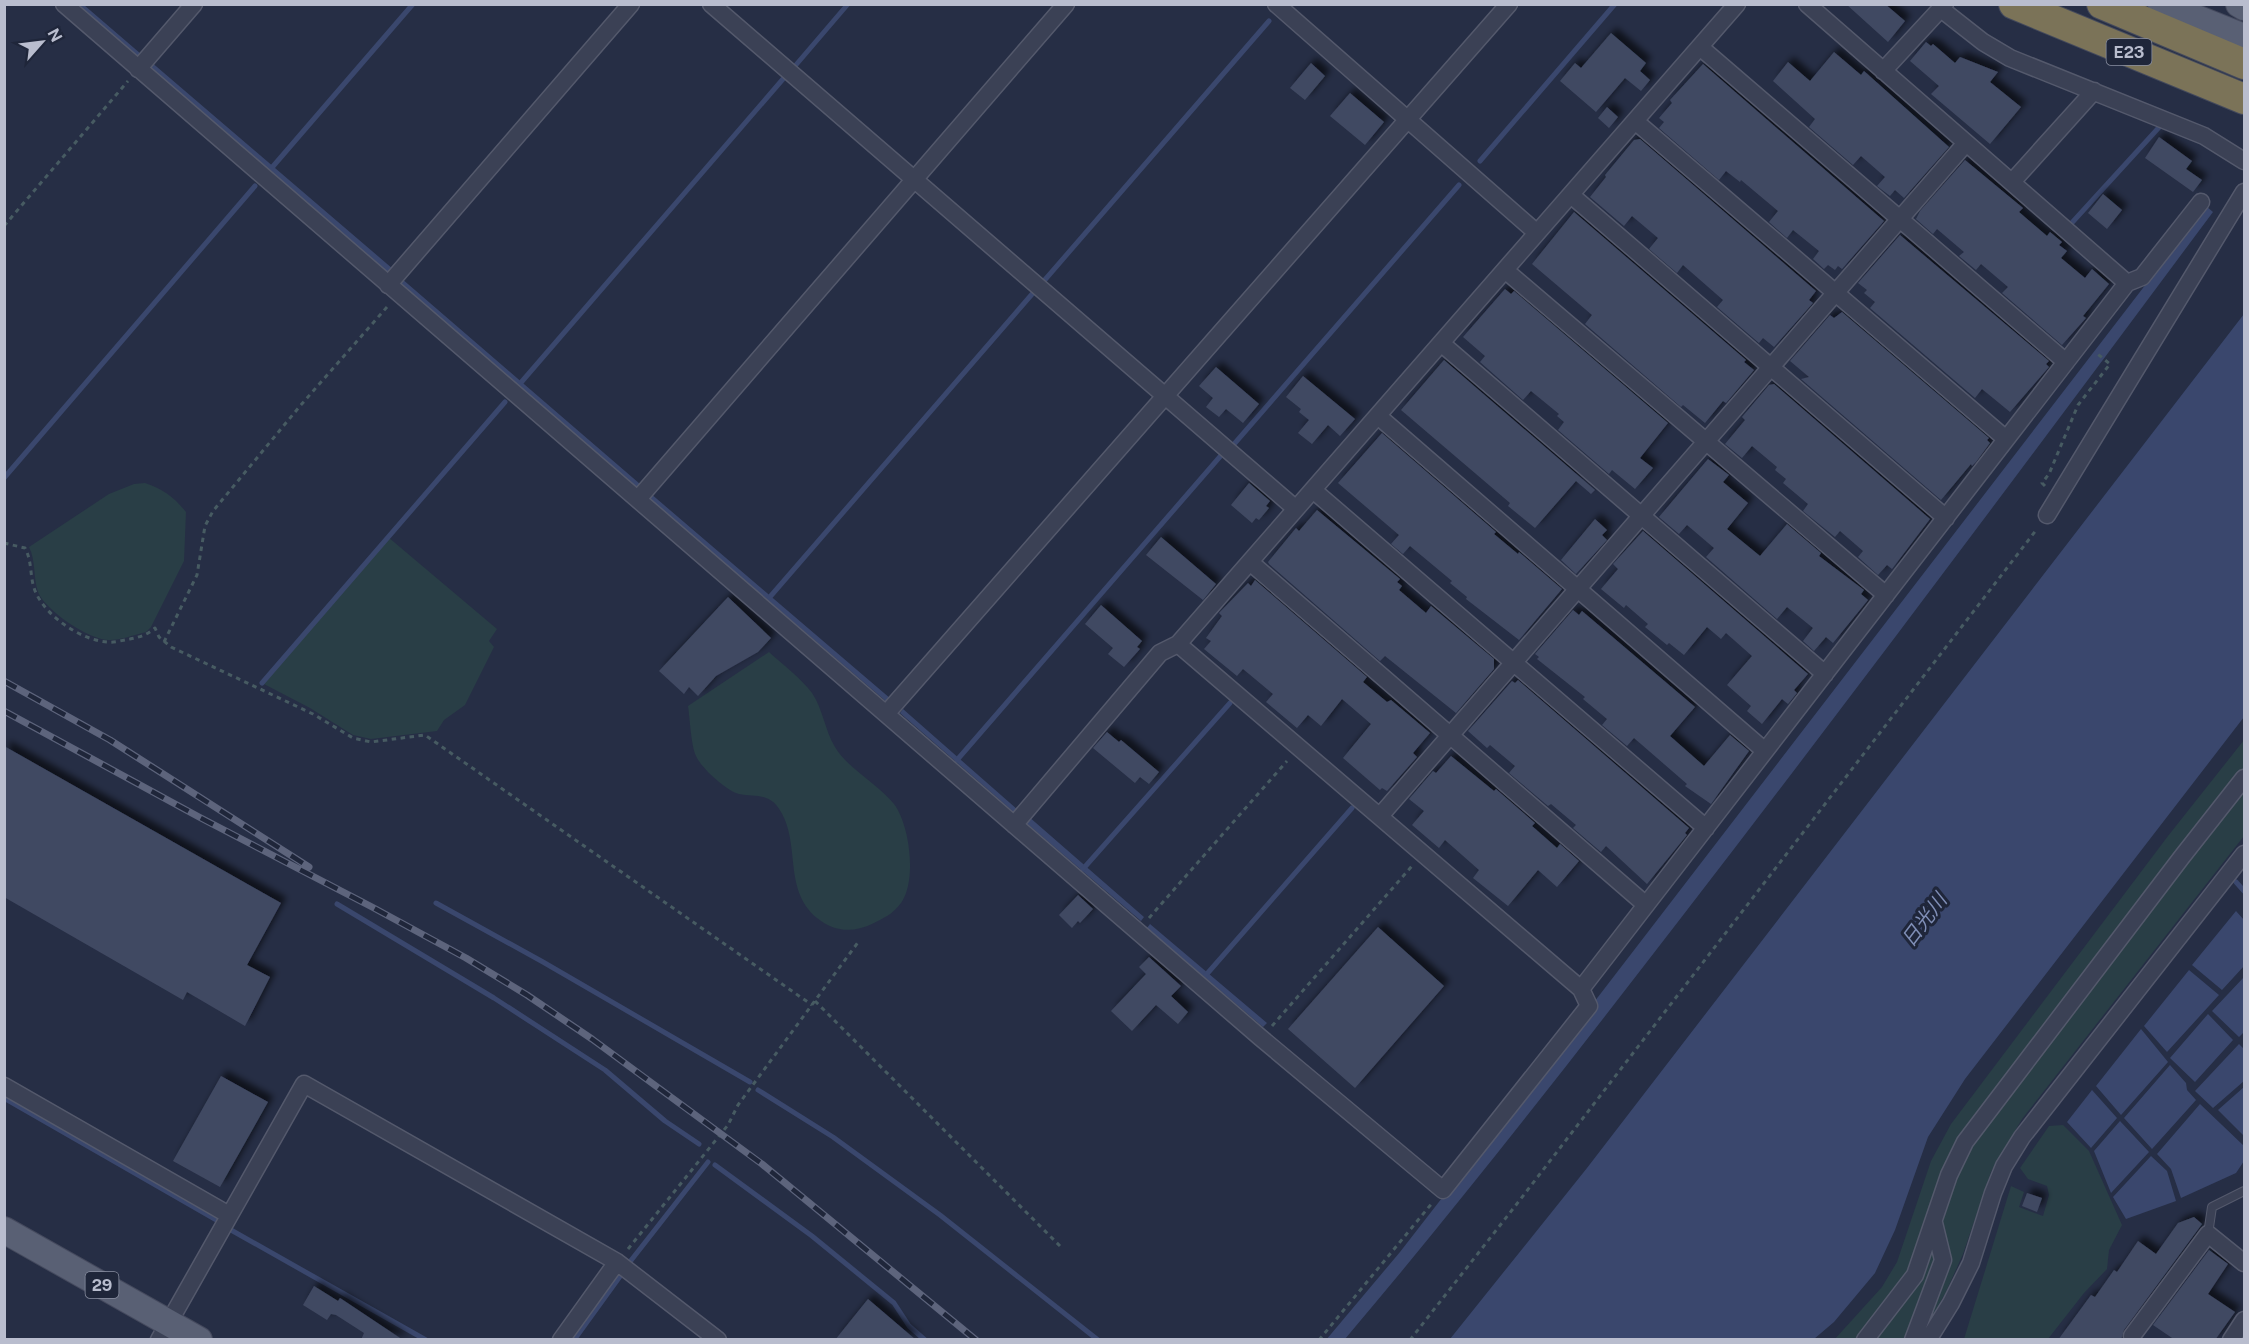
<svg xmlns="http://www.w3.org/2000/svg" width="2249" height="1344" font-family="'Public Sans','Noto Sans JP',sans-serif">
<defs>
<filter id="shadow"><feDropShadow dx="5.5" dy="-5.5" stdDeviation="3" flood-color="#0009"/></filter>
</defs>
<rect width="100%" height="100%" fill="#262e45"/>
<path fill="#293e46" d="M145 483C163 489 174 497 186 512L184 561 151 627 146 632C134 635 121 640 110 640 90 641 45 610 38 592 33 577 36 561 29 547L109 494 134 484Z
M388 537 497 629 489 641 494 647 465 705 444 720 437 731 371 739 353 735 310 708 262 683Z
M769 652C782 664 802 679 812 693 823 709 825 731 835 747 846 767 879 785 894 804 910 825 917 881 901 903 893 914 884 918 872 924 853 933 834 932 817 918 781 888 803 840 777 806 767 793 753 797 739 794 727 791 701 768 696 756 691 745 690 719 688 706Z
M2244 740V769L1963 1136 1910 1271 1892 1300 1856 1339 1834 1340 1882 1287 1897 1262 1931 1161 1951 1124 2168 836Z
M2244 787V836L2022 1119 1991 1172 1963 1254 1945 1294 1926 1327 1941 1221 1969 1147Z
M2063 1125 2089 1151 2122 1225 2109 1250 2107 1269 2084 1293 2048 1339H1964L2011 1186 2024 1192 2019 1207 2043 1216 2049 1195 2047 1186 2028 1179 2020 1168 2049 1126Z
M1931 1252 1937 1257 1905 1339 1872 1340Z"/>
<path fill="#3a476d" d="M76 5H84L141 54 137 57Z
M150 61 393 269 388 273 147 66Z
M2206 206 2213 212C2038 447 1863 682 1684 914 1573 1058 1462 1201 1345 1339L1326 1340 1400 1252 1588 1010Z
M401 278 640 484 637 488 398 282Z
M2244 314V717L1965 1079 1928 1137 1895 1230 1875 1273 1834 1322 1814 1339H1450L1587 1168Z
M650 493 891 699 888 703 647 497Z
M903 709 1019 811 1016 814 900 713Z
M1028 816 1144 917 1141 921 1024 821Z
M2236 911 2244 920V966L2222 990 2192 965Z
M1150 924 1267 1023 1263 1027 1147 928Z
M2189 970 2219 995 2167 1052 2144 1026Z
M2244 977V1032L2239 1037 2212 1011Z
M2208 1014 2233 1040 2195 1082 2170 1058Z
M2141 1029 2168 1062 2121 1115 2096 1086Z
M2239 1044 2244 1049V1081L2213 1108 2195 1091Z
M2170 1065 2186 1083 2187 1090 2196 1100 2152 1149 2124 1118Z
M2244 1087V1136L2218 1110Z
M2092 1090 2117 1118 2091 1148 2067 1122Z
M2200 1104 2244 1146V1161L2236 1173 2181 1198 2171 1169 2157 1154Z
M2120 1121 2149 1152 2111 1193 2094 1151Z
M2151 1156 2167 1171 2176 1201 2126 1219 2113 1197Z"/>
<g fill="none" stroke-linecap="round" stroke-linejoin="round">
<path stroke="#3a476d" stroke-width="5" d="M795 66 848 4
M1480 161 1615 4
M269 171 413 4
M2068 227 2163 123
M1043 282 1269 21
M518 386 783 79
M1235 443 1459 185
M4 478 255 186
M769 598 1033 293
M262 683 505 402
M957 760 1224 452
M1083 869 1230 703
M2236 882 2244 891
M436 903 543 962 750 1082
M337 904 494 998 605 1070 665 1121 699 1144
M1206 975 1352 808
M758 1090 833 1137 940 1215 1098 1340
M4 1098 220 1222
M715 1165 812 1236 894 1303 909 1326 925 1340
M231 1230 426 1340
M629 1263 708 1162
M574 1340 621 1275"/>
</g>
<path fill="#404962" filter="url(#shadow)" d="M1846 4H1885L1905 21 1888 42Z
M1611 33 1646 63 1640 71 1650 80 1641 91 1625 78 1596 112 1560 81 1575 63 1581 68Z
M1926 42 1931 46 1933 44 1955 63 1960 57 1998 72 1990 82 2021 107 1990 144 1931 94 1939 86 1910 61Z
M1834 52 1861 75 1864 71 1949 147 1904 198 1895 190 1890 196 1877 186 1885 177 1861 156 1853 165 1809 127 1815 119 1773 81 1788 62 1810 81Z
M1311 63 1325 76 1305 100 1290 88Z
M1703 64 1884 221 1842 269 1838 266 1835 270 1828 265 1824 269 1813 259 1819 251 1793 230 1787 238 1769 222 1778 211 1741 180 1740 182 1726 171 1719 180 1659 128 1664 122 1659 118 1672 103 1670 100Z
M1350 93 1384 122 1365 145 1330 116Z
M1607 107 1618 117 1609 128 1598 118Z
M2159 137 2192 161 2186 169 2202 180 2193 192 2145 158Z
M1640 139 1816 291 1809 300 1813 303 1774 347 1763 338 1759 343 1717 307 1723 300 1683 265 1677 273 1649 249 1658 238 1632 216 1624 226 1590 197 1606 177 1605 175 1634 140Z
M1965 160 2023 208 2019 212 2047 236 2050 232 2062 242 2059 245 2067 251 2061 258 2085 278 2092 269 2109 284 2083 316 2086 318 2062 345 2002 293 2008 287 1981 264 1976 270 1959 256 1964 252 1937 229 1933 234 1916 219 1920 211Z
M2103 194 2122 210 2107 229 2088 213Z
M1574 212 1746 360 1744 362 1754 370 1726 403 1723 401 1705 423 1683 405 1681 407 1585 324 1592 315 1532 264Z
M1900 235 2049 361 2046 364 2049 367 2010 412 1982 389 1975 398 1870 308 1875 302 1864 293 1867 290 1858 283Z
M1505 289 1511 294 1514 291 1668 423 1640 458 1653 468 1635 489 1612 470 1609 474 1558 430 1564 422 1557 416 1559 414 1531 391 1523 400 1480 362 1485 356 1463 337Z
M1842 312 1989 438 1987 440 1990 443 1976 462 1972 466 1971 464 1941 500 1801 379 1809 377 1790 361 1830 315 1834 318Z
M1444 360 1595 490 1591 494 1576 481 1535 528 1508 506 1510 503 1401 410Z
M1216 367 1259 404 1243 423 1226 409 1219 417 1206 407 1213 398 1199 386Z
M1303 376 1355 419 1340 436 1328 425 1312 444 1298 433 1309 420 1299 412 1301 409 1286 397Z
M1774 384 1930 519 1892 569 1887 565 1878 575 1858 557 1863 551 1840 531 1835 537 1803 511 1808 504 1783 483 1786 479 1775 470 1777 467 1752 446 1742 458 1725 444 1745 420 1742 417 1769 385Z
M1382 433 1496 532 1494 534 1518 554 1519 552 1562 589 1519 640 1466 599 1467 597 1450 583 1452 581 1410 546 1403 554 1391 544 1399 535 1338 483Z
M1708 459 1729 475 1723 482 1748 503 1727 529 1760 556 1787 524 1821 553 1819 556 1864 590 1861 594 1868 600 1833 643 1826 637 1814 651 1803 641 1813 628 1787 607 1777 619 1706 557 1714 548 1687 525 1679 534 1659 517Z
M1249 483 1270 501 1266 506 1269 508 1259 520 1256 518 1252 523 1231 505Z
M1317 510 1400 579 1397 582 1402 586 1399 590 1426 613 1431 606 1494 659V669L1456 713 1385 656 1380 661 1269 564 1268 562 1296 528 1299 531Z
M1595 519 1607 530 1602 535 1607 540 1576 574 1561 560Z
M1643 531 1808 674 1794 690 1797 693 1788 704 1782 699 1762 724 1747 711 1751 706 1727 685 1752 656 1726 633 1721 639 1707 627 1684 655 1669 643 1667 645 1645 627 1648 624 1626 605 1624 608 1601 589 1618 569 1613 564Z
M1161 537 1216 584 1203 600 1146 555Z
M1255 580 1367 677 1363 682 1387 702 1391 700 1430 733 1413 753 1417 757 1387 791 1382 788 1380 790 1343 758 1371 724 1342 699 1321 726 1308 715 1297 728 1266 702 1273 694 1243 669 1237 676 1204 649 1211 641 1206 638 1222 616 1219 613 1248 583 1251 586Z
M728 597 771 638 758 652 716 676 698 696 689 687 684 694 659 671Z
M1101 605 1142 641 1137 647 1140 649 1124 667 1108 654 1113 648 1085 624Z
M1573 610 1579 615 1582 611 1695 707 1670 736 1704 766 1730 735 1749 751 1711 804 1685 786 1687 784 1634 738 1627 746 1602 725 1607 719 1583 699 1585 697 1537 659 1539 657 1535 654Z
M1518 680 1689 828 1685 833 1687 835 1647 884 1606 846 1601 852 1573 828 1576 825 1551 804 1548 806 1509 773 1515 766 1490 745 1487 748 1468 731 1512 681 1515 683Z
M1107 732 1119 742 1121 740 1159 772 1149 784 1140 777 1135 783 1093 748Z
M4 746 281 903 247 965 270 977 245 1026 187 992 183 1000 4 897Z
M1451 756 1494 791 1496 789 1535 823 1532 826 1557 848 1560 844 1579 861 1557 887 1538 870 1508 906 1473 878 1479 870 1445 840 1439 848 1412 825 1424 811 1409 799 1433 771 1436 773Z
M1078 895 1093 909 1080 923 1078 921 1072 928 1059 915Z
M1378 927 1444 986 1355 1088 1288 1029Z
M1149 957 1181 986 1171 996 1188 1012 1178 1024 1156 1005 1132 1031 1111 1011 1146 974 1139 967Z
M221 1076 268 1102 220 1187 173 1161Z
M2027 1193 2042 1198 2037 1212 2022 1206Z
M2194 1217 2202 1224 2124 1330 2121 1340H2058L2091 1295 2095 1297 2114 1270 2117 1272 2138 1241 2156 1254 2178 1223Z
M2209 1250 2228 1264 2208 1294 2235 1312 2215 1340H2175L2153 1325Z
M314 1286 338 1301 340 1298 403 1340H361L364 1333 336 1315 331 1314 327 1320 303 1305Z
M868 1299 916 1340H835Z"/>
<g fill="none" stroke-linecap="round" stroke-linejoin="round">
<g stroke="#54596c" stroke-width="10">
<path id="lane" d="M2208 1234 2212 1207 2244 1191"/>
</g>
<g stroke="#54596c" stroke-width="19">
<path id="street" d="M64 4 1261 1038 1443 1190 1589 1006 1581 989
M711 4 1296 509
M1276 4 1537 233
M1737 4 1178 644 1581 989 2127 283 2142 277 2201 202
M1807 4 2127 283
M1941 9 1983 42 2010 58 2204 136 2244 161
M1700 47 2066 362
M138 69 194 4
M1883 71 1945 4
M1635 121 2006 439
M2012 182 2094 91
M1571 195 1946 518
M1505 270 1886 595
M388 285 631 4
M1441 343 1825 674
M1378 416 1765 751
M1313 490 1706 828
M638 499 1066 4
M2047 515 2244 192
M1250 562 1646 905
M886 714 1509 4
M1380 816 1966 143
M1014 825 1160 653 1178 644
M4 1086 229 1215
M2132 1336 2208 1234 2244 1263
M159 1340 304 1084 617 1262 718 1340
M561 1340 617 1262
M1865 1340 1915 1275 1949 1175 1965 1142 2181 858 2244 778
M1913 1340 1943 1260 1934 1223
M1928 1340 1951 1303 1971 1263 1993 1193 2004 1166 2022 1137 2244 854
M2231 1340 2244 1320"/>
</g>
<g stroke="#454a5e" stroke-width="28">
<path id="primary" d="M2161 4 2244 37
M2239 4 2244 7
M4 1230 199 1340"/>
</g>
<g stroke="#43495c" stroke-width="32">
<path id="highway" d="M2014 4 2244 99
M2102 4 2244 64"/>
</g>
<path stroke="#475b62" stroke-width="3" stroke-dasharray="4.5 4.5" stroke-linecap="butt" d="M4 226 128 81
M2045 486 2042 483 2049 474 2078 405 2110 364 2095 352
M4 543 25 548C33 563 29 578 36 593 47 617 81 640 107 642 114 643 123 640 130 639 140 637 147 635 155 628L159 637 171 647 313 714 353 738 371 742 425 735 812 1005
M164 642 197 575 205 526 213 511 300 406 387 307
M1149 918 1287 761
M815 1001 1060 1246
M1272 1026 1412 866
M628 1249 728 1125 738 1105 859 941
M1319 1340 1433 1202
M1410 1340 1516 1205 2037 529"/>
<use href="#lane" stroke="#3b4155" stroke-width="8"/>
<use href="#street" stroke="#3b4155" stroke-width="16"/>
<use href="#primary" stroke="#596074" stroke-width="26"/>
<use href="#highway" stroke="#7b7358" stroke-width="30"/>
<g stroke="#5d647c" stroke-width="7">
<path id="rail" d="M4 681 110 740 309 867
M4 711 199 817 372 907 466 958 527 995 592 1039 762 1164 976 1340"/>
</g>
<use href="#rail" stroke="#1f263a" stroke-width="4.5" stroke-dasharray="14" stroke-linecap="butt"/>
</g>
<g text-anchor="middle" stroke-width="6" stroke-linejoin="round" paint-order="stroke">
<g fill="#1f263a" stroke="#8b90a2" stroke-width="1.5">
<rect x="2106.5" y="39" width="45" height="26" rx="4.5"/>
<rect x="85.5" y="1272" width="33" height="26" rx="4.5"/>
</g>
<g font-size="16" font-weight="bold" fill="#b9bdce">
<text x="2129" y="58">E23</text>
<text x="102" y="1291">29</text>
</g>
<g font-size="20" font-style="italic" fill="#7f8eb6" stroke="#1f263a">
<text transform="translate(1924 920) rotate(-53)" y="7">日光川</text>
</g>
</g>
<rect width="2249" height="1344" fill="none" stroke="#b9bdce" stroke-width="12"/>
<g transform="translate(42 42) rotate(62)" stroke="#1f263a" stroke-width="4.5" paint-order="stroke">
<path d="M0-4.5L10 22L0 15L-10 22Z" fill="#b9bdce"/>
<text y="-9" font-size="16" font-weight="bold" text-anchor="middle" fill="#b9bdce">N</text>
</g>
</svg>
